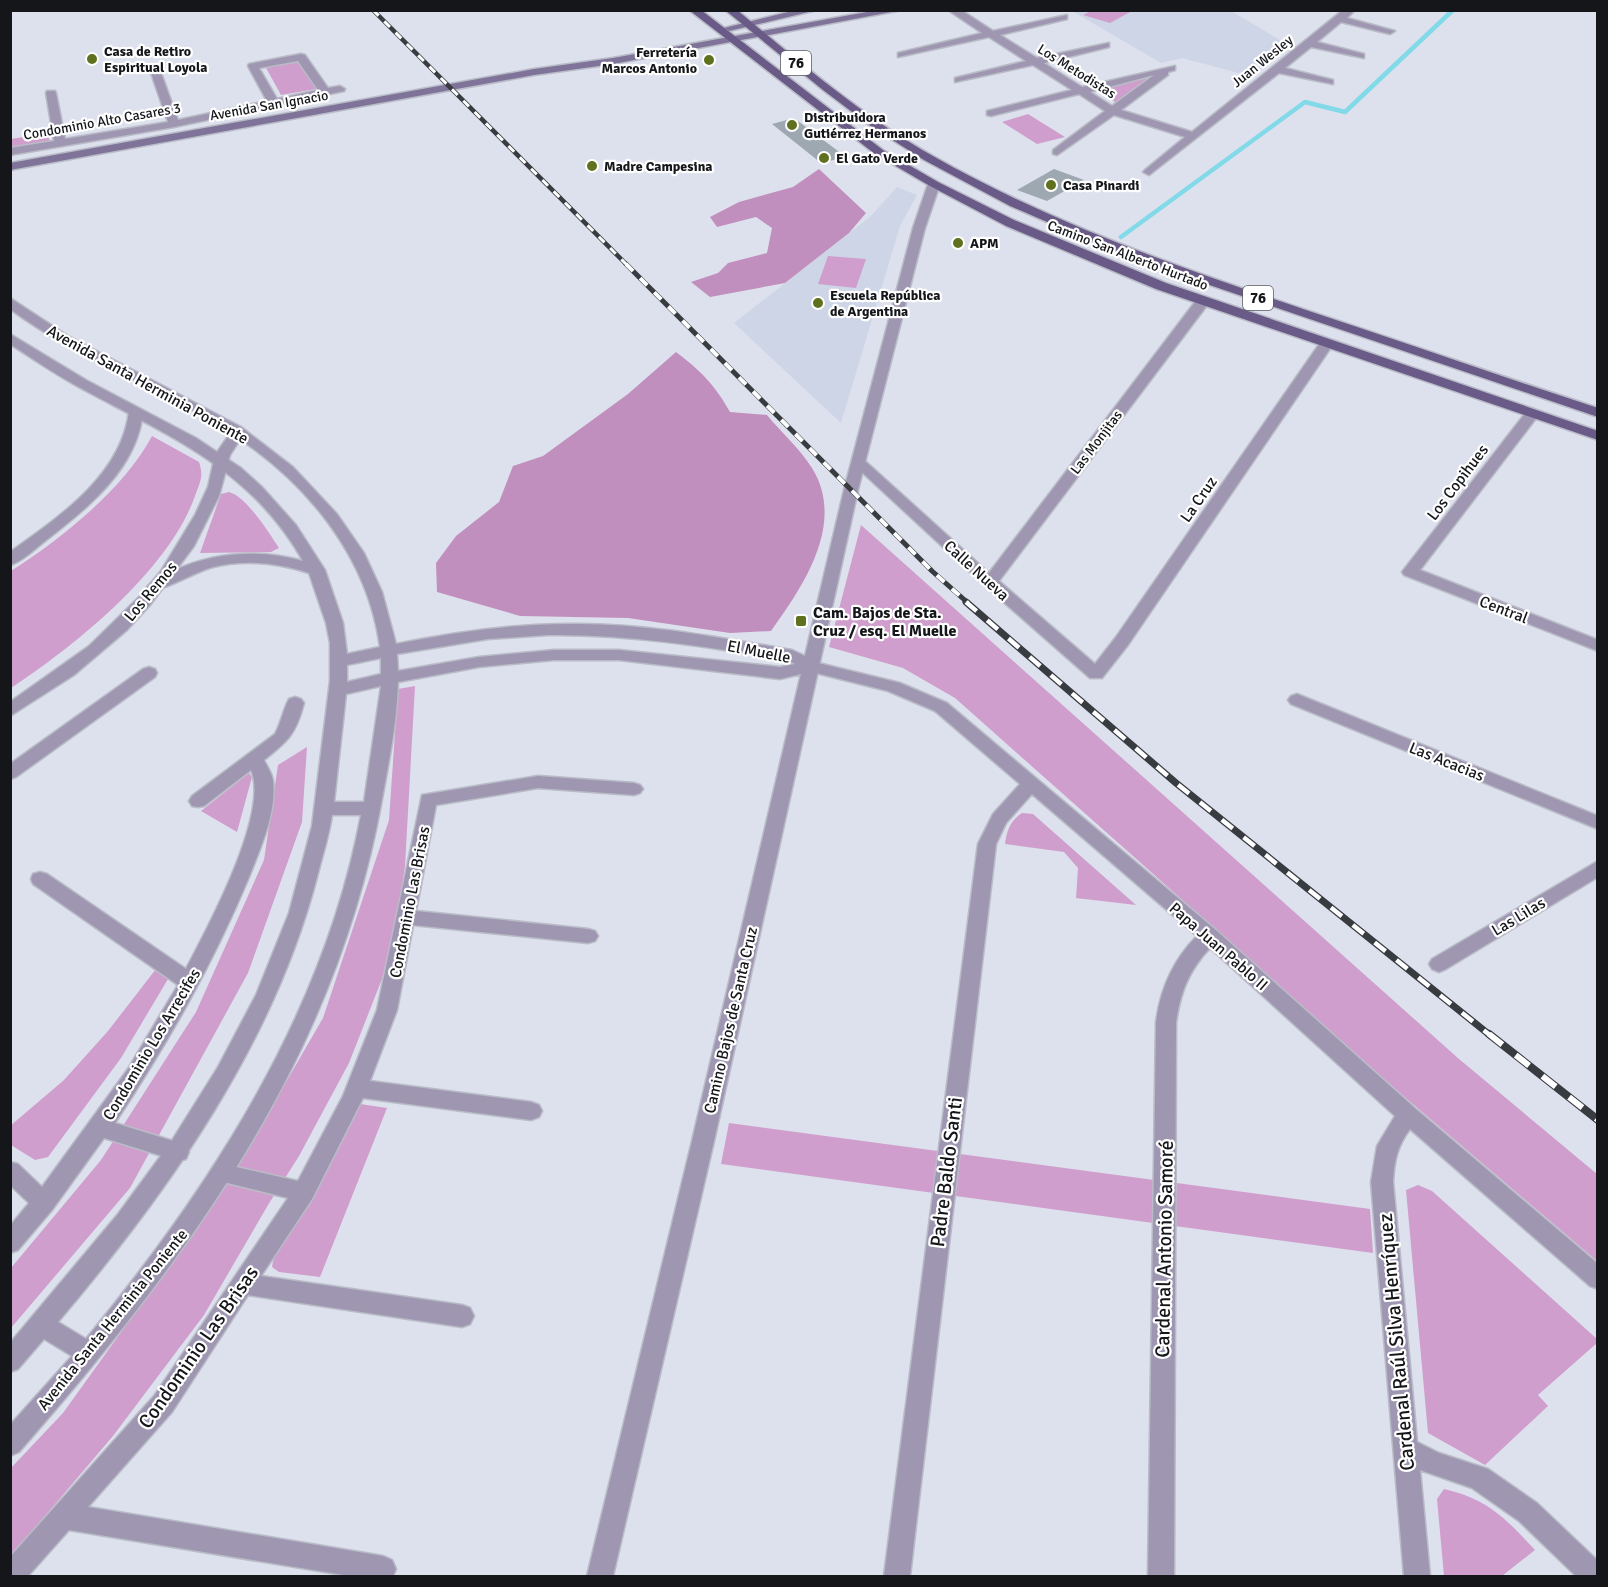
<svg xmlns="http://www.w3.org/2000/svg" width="1608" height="1587" font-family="Signika,sans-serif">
<rect width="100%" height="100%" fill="#dde1ed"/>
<path fill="#ced5e7" d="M1072 11H1231L1290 46 1250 76 1182 58 1161 63Z
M897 187 917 195 900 226 841 423 734 323 871 216Z"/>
<path fill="#cf9ecc" d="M1091 11V10L1132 11 1110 23 1083 15Z
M299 60 316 89 281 95 265 66Z
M1154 75 1118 104 1096 89Z
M1028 114 1065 137 1037 144 1002 122Z
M48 133 50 142 11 148V139Z
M828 256 866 259 856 288 818 284Z
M152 436 199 462C204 477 200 482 195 496 169 570 75 646 11 688V571C61 539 124 489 152 436Z
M229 492C246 496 269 533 279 548L271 552 200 553 221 494Z
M861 525 1459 1059 1597 1174V1261L1401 1094 955 698 903 668 829 647Z
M415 686 405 866 400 902 382 979 349 1063 299 1156 268 1205 204 1315 113 1436 11 1556V1468L63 1413 224 1189 323 1018 389 820 398 689Z
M307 747 302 822 248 973 130 1188 11 1328V1268L101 1160 196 1012 264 860 278 765Z
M249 773 252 777 237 832 201 811Z
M1022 813 1033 814 1136 905 1076 898 1078 868 1064 852 1005 844C1007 830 1010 821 1022 813Z
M156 969 168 979 121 1058 48 1157 35 1160 11 1145 10 1126 64 1080 108 1031Z
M360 1104 387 1108 320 1277 279 1272 272 1267 274 1256 352 1113Z
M729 1123 1370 1209 1373 1253 721 1164Z
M1418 1185 1432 1191 1597 1339V1343L1538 1395 1548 1406 1485 1465 1428 1433 1406 1190Z
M1444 1489C1488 1499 1505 1518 1535 1550L1502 1576H1444L1437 1499Z"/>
<path fill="#c18fbe" d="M819 169 866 213 849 233 785 283 710 297 691 282 718 273 728 263 767 253 772 228 756 217 717 227 710 217 739 202 793 187Z
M676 352C701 371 715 385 730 412L767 415C781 432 800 449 812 468 846 523 804 585 771 631L730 633 628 618 520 616 437 592 436 563 456 536 499 502 513 466 543 456 628 394Z"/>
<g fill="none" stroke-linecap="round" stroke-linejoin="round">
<path stroke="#82d9e8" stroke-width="4.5" d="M1121 237 1305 102 1345 112 1453 10"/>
</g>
<path fill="#9ea8b0" d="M794 118 846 157 821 163 772 124Z
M1054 169 1084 180 1047 201 1017 190Z"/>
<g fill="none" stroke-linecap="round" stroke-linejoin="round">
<g stroke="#b9bcc7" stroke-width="3">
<path id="minor" d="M948 10H961L993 31 1067 15V19L1000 35 1037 58 1109 43V47L1044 63 1082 87 1175 66V70L1168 72V75L1121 110 1192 132 1343 10H1355L1347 18 1395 31 1390 34 1341 22 1317 42 1364 54V58L1311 47 1285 68 1333 80V84L1279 73 1149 175 1143 172 1145 170 1185 137 1114 115 1057 155 1053 154V150L1105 111 1079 94 991 116 987 115V111L1072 90 1033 65 955 82V78L1026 61 989 37 898 57V53L982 33ZM1154 75 1112 106 1090 92Z
M301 54 305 55 328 88 340 86 345 89 344 91 174 127 10 155V148L54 141 46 93 47 91H55L56 93 65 139 168 122 151 73 152 71 156 70 161 73 178 120 267 101 248 66 249 64ZM298 61 318 90 277 99 259 68Z
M1203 297 1209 301 1208 304 999 581 1095 664 1116 637 1322 340 1327 339 1334 343 1128 645 1102 678H1090L984 585 852 463 854 460H864L989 573 1198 298Z
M136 407 143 411C138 468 88 508 45 541 35 549 23 561 10 565V552C59 517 122 475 129 411Z
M1532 410 1539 414 1537 417 1420 570 1598 640V651L1404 575 1402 572 1527 411Z
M238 428 245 432 230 455 219 496 194 546 150 605 127 630 74 675 10 716V702L89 646 139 597 161 571 195 515 208 487 215 455 233 429Z
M810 661 900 683 947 703 1217 931 1417 1110 1598 1264V1289L1590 1286 1410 1129C1397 1146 1394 1162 1393 1182L1417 1442 1439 1453 1488 1469 1537 1503 1598 1561V1576H1576L1519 1521 1472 1488 1420 1470 1430 1576H1404L1371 1182 1377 1146 1395 1116 1210 948C1189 970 1180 993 1176 1023L1174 1576H1148L1156 1023C1160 990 1173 960 1197 936L1032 794 1006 823 996 844 910 1576H884L978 844 993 814 1020 784 935 711 888 691 804 670 802 666 804 662Z
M149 667 155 669 157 673 155 677 16 777 10 779V764L143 669Z
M1297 694 1598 816V829L1291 704 1288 700 1291 696Z
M295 697 301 699 304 703C296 734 288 741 264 760 267 767 272 773 273 781 277 812 260 849 249 877 212 966 167 1044 115 1123L186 1145 189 1152 186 1159 178 1161 104 1138 52 1210 18 1250 10 1253V1226L29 1203 10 1185V1162L18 1164 42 1187 128 1069 178 985 33 884 31 879 33 874 40 872 47 874 186 969C207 929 270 813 251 770L204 806 198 807 192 806 189 801 192 796 275 734C281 723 283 710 289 699Z
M538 776 634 783 640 785 643 789 640 793 634 795 538 788 436 805 416 911 588 929 595 931 598 936 595 941 588 943 413 925 397 1010 370 1081 531 1102 539 1105 542 1111 539 1117 531 1120 363 1098 312 1199 261 1276 462 1305 470 1308 474 1316 470 1324 462 1327 248 1295 172 1412 88 1507 383 1556 392 1560 396 1569 393 1576H350L69 1530 28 1576H10V1557L154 1396 288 1198 215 1180 212 1173 215 1166 223 1164 298 1181 343 1096 377 1010 422 795Z
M1598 861V877L1446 969 1439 972 1432 969 1429 964 1432 959Z"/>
</g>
<g stroke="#b9bcc7" stroke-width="3">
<path id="tertiary" d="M934 180 940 184 925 228 858 490 714 1141 613 1576H587L692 1141 801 674 780 679 619 660H554L479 667 398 682C397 721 389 761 382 799 336 1058 189 1258 19 1452L10 1456V1425L72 1356 44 1339 18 1369 10 1372V1343L118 1214 171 1142 218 1067 256 995 289 913 312 826 330 681V643L326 623 309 573C278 563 245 559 213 567 197 571 160 593 149 590L147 587C153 579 166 574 175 570 216 552 260 549 303 561 253 472 174 438 88 392 61 378 36 361 10 344V334L86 380 196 438 241 468 262 487 296 525 325 570 343 623 347 654 380 647C368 557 307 482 232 434 160 387 79 360 10 309V298L68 336 241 427 293 467 337 514 364 553 382 592 396 644C456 632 517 623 578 624 650 624 721 638 792 650L805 656 844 490 913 228 928 184ZM548 635C629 634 708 647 788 660L795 664 780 667 619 650H554L479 657 398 671 397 654 488 639ZM381 658V674L347 682V665ZM381 686 364 802H334L346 694ZM332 815H361C324 1014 212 1185 86 1339L58 1322C169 1191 273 1045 317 877 322 857 329 836 332 815Z"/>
</g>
<g stroke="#b9bcc7" stroke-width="3">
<path id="secondary" d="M796 10H817L729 31 724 28Z
M878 10H902L613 64 534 75 10 170V163L534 69 613 58Z"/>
</g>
<g stroke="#b9bcc7" stroke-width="3">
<path id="primary" d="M689 10H701L883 150 938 182 1014 220 1166 283 1598 431V440L1156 289 1006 226 930 186 875 154Z
M725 10H737C800 62 862 116 933 156 1051 223 1178 267 1306 310 1403 342 1500 376 1598 408V417L1189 278 1098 244 1010 206 924 160 872 127 823 90Z"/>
</g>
<use href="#minor" fill="#9f97b2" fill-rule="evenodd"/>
<use href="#tertiary" fill="#9f97b2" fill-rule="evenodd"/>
<use href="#secondary" fill="#7f7399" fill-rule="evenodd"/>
<use href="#primary" fill="#695a88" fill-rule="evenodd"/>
<g stroke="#383b40" stroke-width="4.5">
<path id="rail-far3" d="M373 10 627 265"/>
</g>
<g stroke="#383b40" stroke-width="5">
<path id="rail-far2" d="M626 264 932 571 968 603"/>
</g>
<g stroke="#383b40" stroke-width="7">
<path id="rail-far1" d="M966 602 1176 783 1491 1036"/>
</g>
<g stroke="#383b40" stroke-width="8">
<path id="rail" d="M1489 1034 1598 1120"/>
</g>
<use href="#rail-far3" stroke="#fff" stroke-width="3" stroke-dasharray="8" stroke-linecap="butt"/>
<use href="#rail-far2" stroke="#fff" stroke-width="4" stroke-dasharray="10" stroke-linecap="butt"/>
<use href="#rail-far1" stroke="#fff" stroke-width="4.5" stroke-dasharray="14" stroke-linecap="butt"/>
<use href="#rail" stroke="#fff" stroke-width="6" stroke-dasharray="17" stroke-linecap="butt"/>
</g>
<g fill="#5f701e" stroke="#fff" stroke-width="2">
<circle cx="92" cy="59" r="6"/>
<circle cx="709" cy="60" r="6"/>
<circle cx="792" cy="125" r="6"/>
<circle cx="824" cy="158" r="6"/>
<circle cx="592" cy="166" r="6"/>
<circle cx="1051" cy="185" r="6"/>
<circle cx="958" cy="243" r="6"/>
<circle cx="818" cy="303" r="6"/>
<rect x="795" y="615" width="12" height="12" rx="3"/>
</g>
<g text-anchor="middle" stroke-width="4.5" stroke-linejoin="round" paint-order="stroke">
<g font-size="14" font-weight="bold" fill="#14161a" stroke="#fff" text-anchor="start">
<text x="104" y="56">Casa de Retiro<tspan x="104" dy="16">Espiritual Loyola</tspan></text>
<text x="697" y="57" text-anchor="end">Ferretería<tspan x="697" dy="16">Marcos Antonio</tspan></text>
<text x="804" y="122">Distribuidora<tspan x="804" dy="16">Gutiérrez Hermanos</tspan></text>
<text x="836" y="163">El Gato Verde</text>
<text x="604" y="171">Madre Campesina</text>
<text x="1063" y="190">Casa Pinardi</text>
<text x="970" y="248">APM</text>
<text x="830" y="300">Escuela República<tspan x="830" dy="16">de Argentina</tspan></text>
</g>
<g font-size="14" fill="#14161a" stroke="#fff">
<text transform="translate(1262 61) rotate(-39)" y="5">Juan Wesley</text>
<text transform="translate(1077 71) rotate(32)" y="5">Los Metodistas</text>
<text transform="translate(269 105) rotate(-10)" y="5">Avenida San Ignacio</text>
<text transform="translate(102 121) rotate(-10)" y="5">Condominio Alto Casares 3</text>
<text transform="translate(1128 255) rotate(21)" y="5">Camino San Alberto Hurtado</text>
<text transform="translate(1096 442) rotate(-53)" y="5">Las Monjitas</text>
</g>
<g fill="#fff" stroke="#5a5c5f" stroke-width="1.5">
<rect x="781" y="51" width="30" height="24" rx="4.5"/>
<rect x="1243" y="286" width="30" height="24" rx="4.5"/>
</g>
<g font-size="15" font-weight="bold" fill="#14161a">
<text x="796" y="68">76</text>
<text x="1258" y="303">76</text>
</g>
<g font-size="16" fill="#14161a" stroke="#fff">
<text transform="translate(148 384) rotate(29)" y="6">Avenida Santa Herminia Poniente</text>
<text transform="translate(1457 482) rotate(-53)" y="6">Los Copihues</text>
<text transform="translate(1198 499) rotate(-55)" y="6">La Cruz</text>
<text transform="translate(977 570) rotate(42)" y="6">Calle Nueva</text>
<text transform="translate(150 591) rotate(-50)" y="6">Los Remos</text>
<text transform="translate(1504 609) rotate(21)" y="6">Central</text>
<text transform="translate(759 651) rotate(11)" y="6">El Muelle</text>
<text transform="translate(1447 761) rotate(22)" y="6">Las Acacias</text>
<text transform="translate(409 902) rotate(-79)" y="6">Condominio Las Brisas</text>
<text transform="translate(1518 916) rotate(-31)" y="6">Las Lilas</text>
<text transform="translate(1219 946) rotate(41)" y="6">Papa Juan Pablo II</text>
<text transform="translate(730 1020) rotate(-77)" y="6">Camino Bajos de Santa Cruz</text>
<text transform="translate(151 1044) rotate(-59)" y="6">Condominio Los Arrecifes</text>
<text transform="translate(112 1319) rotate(-51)" y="6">Avenida Santa Herminia Poniente</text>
</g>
<g font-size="16" font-weight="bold" fill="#14161a" stroke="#fff" text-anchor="start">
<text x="813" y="618">Cam. Bajos de Sta.<tspan x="813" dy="18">Cruz / esq. El Muelle</tspan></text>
</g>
<g font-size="20" fill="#14161a" stroke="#fff">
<text transform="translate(946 1172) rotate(-83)" y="7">Padre Baldo Santi</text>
<text transform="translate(1164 1249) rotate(-89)" y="7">Cardenal Antonio Samoré</text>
<text transform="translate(1396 1342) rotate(-95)" y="7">Cardenal Raúl Silva Henríquez</text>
<text transform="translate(198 1347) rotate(-55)" y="7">Condominio Las Brisas</text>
</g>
</g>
<rect width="1608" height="1587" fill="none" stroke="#14161a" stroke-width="24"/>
</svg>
